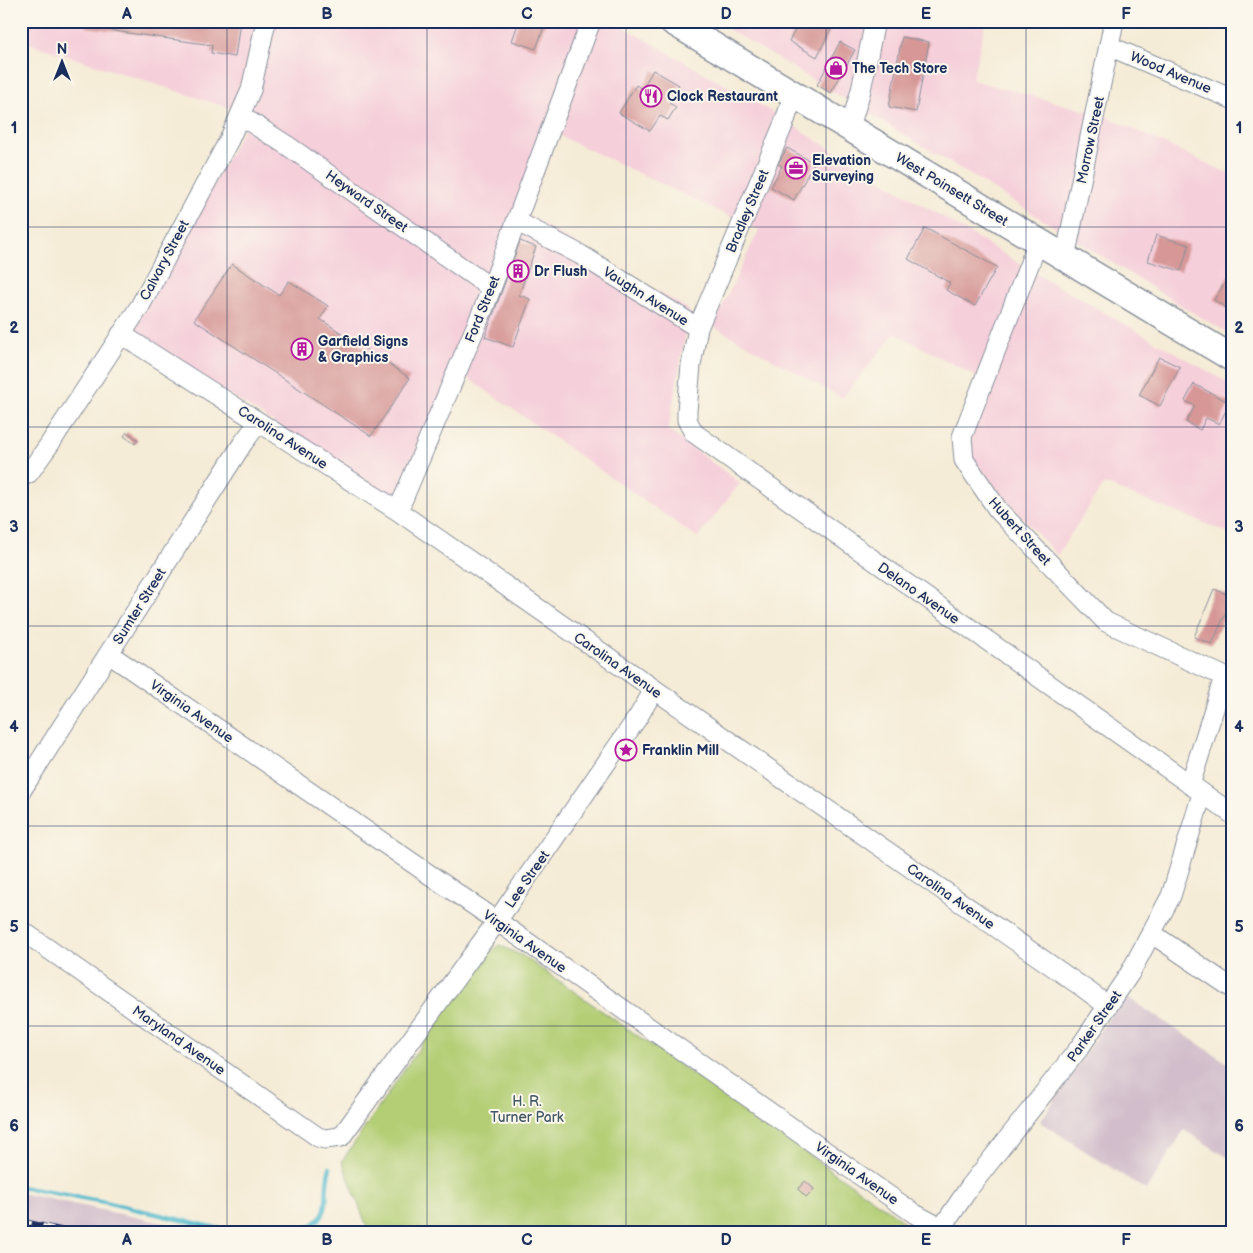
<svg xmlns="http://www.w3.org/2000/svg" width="1253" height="1253" font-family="'Balsamiq Sans',sans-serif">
<rect width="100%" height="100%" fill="#fbf7ec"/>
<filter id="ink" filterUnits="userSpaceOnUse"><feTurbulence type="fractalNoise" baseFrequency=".02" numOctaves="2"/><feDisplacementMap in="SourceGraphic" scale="10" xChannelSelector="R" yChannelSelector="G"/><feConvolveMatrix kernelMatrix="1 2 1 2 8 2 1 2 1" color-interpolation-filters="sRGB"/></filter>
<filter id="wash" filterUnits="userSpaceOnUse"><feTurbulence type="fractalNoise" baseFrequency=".0096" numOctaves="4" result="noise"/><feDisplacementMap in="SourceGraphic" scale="20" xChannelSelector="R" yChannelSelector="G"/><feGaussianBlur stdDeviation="1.12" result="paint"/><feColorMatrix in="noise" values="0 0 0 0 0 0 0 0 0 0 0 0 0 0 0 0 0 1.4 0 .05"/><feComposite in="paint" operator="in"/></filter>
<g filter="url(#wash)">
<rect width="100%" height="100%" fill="#f5ecd7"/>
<path fill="#f5cfda" d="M21 21H613L774 113 832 150 1035 273 1232 385V534L1104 484 1057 555 1001 494 973 459 971 429 990 384 895 333 842 398 713 326 759 230 558 135 527 215 690 310 668 430 740 483 698 538 465 376 407 509 133 332 251 115 21 41Z
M715 21H986L972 80 1103 115 1232 175V335L1195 314 951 163Z"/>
<path fill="#d1bdcb" d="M1124 995 1232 1066V1160L1184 1130 1146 1190 1040 1122Z
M21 1193 205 1232H21Z"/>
<path fill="#b3ce75" stroke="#677e6a" d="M499 945 523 956 898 1217 908 1227V1232H369L342 1161 478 962Z"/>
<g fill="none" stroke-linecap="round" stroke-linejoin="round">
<path stroke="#50bacd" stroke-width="4.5" d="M21 1187 105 1202 233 1232
M300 1232C339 1213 320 1199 330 1168"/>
</g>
<g id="blocks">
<path fill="#d69796" d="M87 21H240L235 57 211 53 212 45 86 27Z
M519 21H546L536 49 512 41Z
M800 21H822L832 27 817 57 789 41Z
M902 37 929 42 916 112 889 107Z
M840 42 855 50 831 93 817 85Z
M653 70 679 85 669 103 676 107 668 120 660 116 650 131 619 113 636 85 642 89Z
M787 148 814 163 794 200 771 187 782 166 778 164Z
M925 228 997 267 975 306 946 290 950 283 908 259Z
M1156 235 1189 245 1181 271 1148 261Z
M520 241 536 247 519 295 530 299 513 347 485 337Z
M232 264 279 295 289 281 328 306 320 319 410 378 371 436 194 320Z
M1232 271V312L1214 300Z
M1159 357 1180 367 1160 406 1139 395Z
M1194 384 1230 403 1219 424 1206 418 1200 430 1186 422 1195 406 1185 401Z
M127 432 138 440 135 444 124 436Z
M1214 589 1232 596V599L1212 644 1194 637Z
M805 1181 814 1189 806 1197 798 1189Z"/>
</g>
</g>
<g filter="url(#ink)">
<use href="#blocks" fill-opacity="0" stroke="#888e9a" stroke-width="1"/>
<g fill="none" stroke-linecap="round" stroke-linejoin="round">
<g stroke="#888e9a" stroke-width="21">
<path id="minor" d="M1109 46 1232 99
M794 94 784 123 698 328 691 365 687 411V420L694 433 1232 814
M241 116 288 146 491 288
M850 127 861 90 875 21
M516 221 581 255 698 328
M1038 242 962 437 964 460 998 510 1106 622 1232 680
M1065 258 1114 21
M121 334 398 511 1085 989 1108 1006
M21 477 29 473 49 445 140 306 229 140 251 90 266 21
M398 511 485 305 591 21
M109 654 497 921 915 1214 941 1228
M1190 785 1224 677
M21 791 243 443 259 422
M21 930 318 1137 325 1139 341 1137 497 921 638 717 654 690
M1151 933 1232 988
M939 1232 969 1188 1080 1047 1130 973 1171 896 1202 794"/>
</g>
<g stroke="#888e9a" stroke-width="29">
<path id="secondary" d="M672 21 1232 358"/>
</g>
<use href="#minor" stroke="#fff" stroke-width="19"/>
<use href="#secondary" stroke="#fff" stroke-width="26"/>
<g stroke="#1b2f5e" stroke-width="5.5">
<path id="rail" d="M21 1221 70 1232"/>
</g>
<use href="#rail" stroke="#fbf7ec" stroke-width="4" stroke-dasharray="11" stroke-linecap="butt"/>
</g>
</g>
<path fill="none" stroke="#1b2f5e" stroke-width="1" stroke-opacity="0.55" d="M227 21V1232M427 21V1232M626 21V1232M826 21V1232M1026 21V1232M21 227H1232M21 427H1232M21 626H1232M21 826H1232M21 1026H1232"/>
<defs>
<g id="shop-ring" transform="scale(1.125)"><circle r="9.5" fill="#fbf7ec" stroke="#b5179e" stroke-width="1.5"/><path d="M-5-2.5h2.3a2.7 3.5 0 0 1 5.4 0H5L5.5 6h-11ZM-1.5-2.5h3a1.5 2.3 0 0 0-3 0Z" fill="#b5179e"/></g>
<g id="restaurant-ring" transform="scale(1.125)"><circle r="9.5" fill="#fbf7ec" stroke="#b5179e" stroke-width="1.5"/><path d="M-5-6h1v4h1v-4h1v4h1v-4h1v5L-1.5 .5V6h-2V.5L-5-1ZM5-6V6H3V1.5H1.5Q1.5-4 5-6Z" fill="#b5179e"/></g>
<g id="office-ring" transform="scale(1.125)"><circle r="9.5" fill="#fbf7ec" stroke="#b5179e" stroke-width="1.5"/><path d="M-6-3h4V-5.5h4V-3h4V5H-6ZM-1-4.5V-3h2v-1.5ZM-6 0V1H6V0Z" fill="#b5179e"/></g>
<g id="building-ring" transform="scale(1.125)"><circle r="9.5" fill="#fbf7ec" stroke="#b5179e" stroke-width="1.5"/><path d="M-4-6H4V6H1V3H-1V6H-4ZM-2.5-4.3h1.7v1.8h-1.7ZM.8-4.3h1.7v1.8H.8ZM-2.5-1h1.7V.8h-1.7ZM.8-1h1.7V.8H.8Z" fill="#b5179e"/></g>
<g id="sight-ring" transform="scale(1.125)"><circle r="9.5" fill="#fbf7ec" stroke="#b5179e" stroke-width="1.5"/><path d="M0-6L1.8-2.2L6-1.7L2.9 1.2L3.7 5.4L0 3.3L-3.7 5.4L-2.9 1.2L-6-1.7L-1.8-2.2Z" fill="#b5179e"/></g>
</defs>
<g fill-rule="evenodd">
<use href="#shop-ring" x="836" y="68"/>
<use href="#restaurant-ring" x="651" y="96"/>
<use href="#office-ring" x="796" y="168"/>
<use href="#building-ring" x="518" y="271"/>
<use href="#building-ring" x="302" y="349"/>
<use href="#sight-ring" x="626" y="750"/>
</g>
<g text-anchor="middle" stroke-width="4" stroke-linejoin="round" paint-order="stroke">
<g font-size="14" font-weight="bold" fill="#1b2f5e" stroke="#fbf7ec" text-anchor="start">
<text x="852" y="73">The Tech Store</text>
<text x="667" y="101">Clock Restaurant</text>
<text x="812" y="165">Elevation<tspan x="812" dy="16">Surveying</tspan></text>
<text x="534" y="276">Dr Flush</text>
<text x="318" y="346">Garfield Signs<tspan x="318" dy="16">&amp; Graphics</tspan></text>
<text x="642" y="755">Franklin Mill</text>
</g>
<g font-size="14" fill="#1b2f5e" stroke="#fbf7ec">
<text transform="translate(1171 72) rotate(23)" y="5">Wood Avenue</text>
<text transform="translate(1090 140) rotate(-78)" y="5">Morrow Street</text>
<text transform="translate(952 189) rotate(31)" y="5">West Poinsett Street</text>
<text transform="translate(367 201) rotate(35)" y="5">Heyward Street</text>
<text transform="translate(747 211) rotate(-67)" y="5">Bradley Street</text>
<text transform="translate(164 260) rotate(-62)" y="5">Calvary Street</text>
<text transform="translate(646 296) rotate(32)" y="5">Vaughn Avenue</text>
<text transform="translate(482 309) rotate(-68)" y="5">Ford Street</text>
<text transform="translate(283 437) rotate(33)" y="5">Carolina Avenue</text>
<text transform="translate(1020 531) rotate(48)" y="5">Hubert Street</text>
<text transform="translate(919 593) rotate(35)" y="5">Delano Avenue</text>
<text transform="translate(139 606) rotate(-58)" y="5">Sumter Street</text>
<text transform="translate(618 665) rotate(35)" y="5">Carolina Avenue</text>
<text transform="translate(192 711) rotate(35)" y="5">Virginia Avenue</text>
<text transform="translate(527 879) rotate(-55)" y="5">Lee Street</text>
<text transform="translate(951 896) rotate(35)" y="5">Carolina Avenue</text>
<text transform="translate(525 941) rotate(35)" y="5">Virginia Avenue</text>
<text transform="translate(1094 1026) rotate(-55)" y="5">Parker Street</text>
<text transform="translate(179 1040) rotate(35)" y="5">Maryland Avenue</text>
<text transform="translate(857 1173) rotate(35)" y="5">Virginia Avenue</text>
</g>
<g font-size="14" fill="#415764" stroke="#fbf7ec">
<text x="527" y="1106">H. R.<tspan x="527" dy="16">Turner Park</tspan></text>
</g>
</g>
<rect width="1253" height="1253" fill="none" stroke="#fbf7ec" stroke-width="55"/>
<g transform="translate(62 62)" stroke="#fbf7ec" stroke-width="4" paint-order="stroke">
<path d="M0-4L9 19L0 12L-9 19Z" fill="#1b2f5e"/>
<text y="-8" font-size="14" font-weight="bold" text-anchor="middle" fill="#1b2f5e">N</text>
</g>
<rect x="28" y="28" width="1198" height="1198" fill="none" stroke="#1b2f5e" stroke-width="2"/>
<g font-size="16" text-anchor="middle" font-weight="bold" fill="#1b2f5e">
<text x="127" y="19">A</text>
<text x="327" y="19">B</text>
<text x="527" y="19">C</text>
<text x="726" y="19">D</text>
<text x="926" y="19">E</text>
<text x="1126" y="19">F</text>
<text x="14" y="133">1</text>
<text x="1239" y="133">1</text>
<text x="14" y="333">2</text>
<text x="1239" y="333">2</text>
<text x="14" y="532">3</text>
<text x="1239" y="532">3</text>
<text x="14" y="732">4</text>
<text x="1239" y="732">4</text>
<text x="14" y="932">5</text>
<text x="1239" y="932">5</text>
<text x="14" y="1131">6</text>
<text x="1239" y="1131">6</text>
<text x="127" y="1245">A</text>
<text x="327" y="1245">B</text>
<text x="527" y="1245">C</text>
<text x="726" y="1245">D</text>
<text x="926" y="1245">E</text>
<text x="1126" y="1245">F</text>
</g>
</svg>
